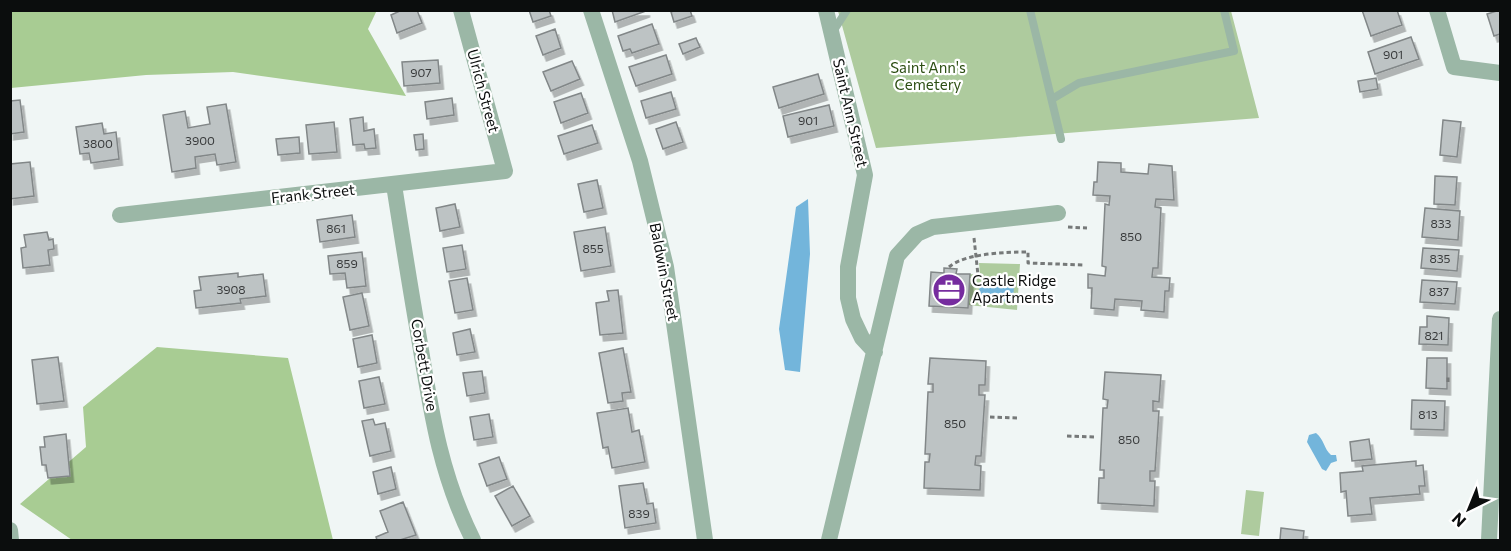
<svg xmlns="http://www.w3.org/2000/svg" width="1511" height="551" font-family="Commissioner,sans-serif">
<defs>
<filter id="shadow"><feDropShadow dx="3.5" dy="6" stdDeviation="0" flood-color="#0004"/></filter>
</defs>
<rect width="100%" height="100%" fill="#f0f6f5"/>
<path fill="#aecb9e" d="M838 11H1231L1259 118 876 148Z
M979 263 1020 264 1017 310 968 305 970 274 980 275Z
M1246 490 1264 492 1259 536 1241 534Z"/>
<path fill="#a8cc93" d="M377 10 368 29 406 96 233 72 146 75 11 88V11Z
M157 347 288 358 333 540H72L20 504 86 447 83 407Z"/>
<path fill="#73b5db" d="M808 199 810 254 800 372 785 370 779 329 796 207Z
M980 283 1014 285 1013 302 978 300Z
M1316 433C1324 439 1324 449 1331 455H1336L1337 461 1331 463 1326 471 1322 469 1307 442 1309 435Z"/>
<path fill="#bdc3c4" stroke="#828788" stroke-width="1.5" filter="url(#shadow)" d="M402 10H417L422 23 397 33 391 15Z
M529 10H549L551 16 533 22Z
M612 10H646V11L615 22Z
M676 10H690L692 16 674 22 671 12Z
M1362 10H1397L1402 25 1371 36Z
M1500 10V34L1494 36 1487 14Z
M652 24 659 44 632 53 630 49 623 51 618 36Z
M555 29 561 48 543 55 536 36Z
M1411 37 1419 59 1375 74 1368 52Z
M696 38 700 47 683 54 679 44Z
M666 55 672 74 636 86 629 67Z
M438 60 440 83 404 86 402 62Z
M572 61 580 79 551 91 543 72Z
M818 74 824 94 779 108 773 87Z
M1376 78 1378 89 1360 92 1358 81Z
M671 92 676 109 646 118 641 101Z
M581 93 588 113 561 123 554 102Z
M452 98 454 115 427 119 425 102Z
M20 100 24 132 10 134V101Z
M226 104 236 162 217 165 215 154 195 157 196 168 172 172 163 115 185 111 188 128 210 124 207 107Z
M829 105 834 126 788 137 783 116Z
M363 117 364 131 374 129 376 148 365 149 364 144 353 145 350 119Z
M1443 120 1461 122 1457 157 1440 155Z
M334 122 337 152 309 154 306 125Z
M676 122 683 142 663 149 656 129Z
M102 123 104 134 116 132 119 159 91 163 89 153 80 154 76 127Z
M592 125 598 143 564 154 558 136Z
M423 134 424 149 416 150 414 135Z
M299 137 300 153 278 155 276 139Z
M30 162 34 196 10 199V164Z
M1098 162 1121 163V172L1148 174 1149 164 1172 166 1174 200 1156 199 1155 207 1161 208 1158 268H1153L1152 277 1170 278 1169 291H1165L1164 312 1141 310 1142 301 1115 299 1114 310 1091 308 1092 288H1088V274L1105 276 1106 267 1102 266 1105 204 1109 205 1110 196 1093 195 1094 182H1097Z
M1435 176 1457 177 1455 205 1434 204Z
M597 180 603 208 584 212 578 184Z
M455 204 460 227 440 231 436 208Z
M1425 208 1460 211 1458 240 1422 237Z
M352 215 355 237 320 242 317 220Z
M605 227 611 266 581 271 574 232Z
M47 232 49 240 53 239 54 249 48 250 50 265 23 268 21 248 26 247 24 235Z
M462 245 466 269 447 272 443 248Z
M1423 248 1459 250 1457 271 1421 268Z
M362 252 366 286 347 288 345 273 330 274 328 256Z
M944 268 957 269 956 274H970L968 308 929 306 931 272 944 273Z
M238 273V277L263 274 266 296 240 299 241 303 196 308 194 291 201 290 199 277Z
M467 278 473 310 455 313 449 281Z
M1422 280 1457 282 1455 304 1420 302Z
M618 290 623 333 600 335 596 303 609 301 607 291Z
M362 293 369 326 350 330 343 297Z
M1427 316 1449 318 1448 345 1419 344 1420 327H1427Z
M470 329 475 352 457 355 453 333Z
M372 335 377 363 358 367 353 339Z
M623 348 631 392 622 393 623 401 608 403 599 353Z
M58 357 64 401 37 404 32 360Z
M930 358 986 361 985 385H979V395H985L981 456H976L975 465 981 466 980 490 924 488 925 462H929L930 454H925L928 392H933V384H928Z
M1427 358H1447V389L1426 388Z
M482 371 485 393 467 396 463 373Z
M1105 372 1161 375 1159 402 1153 401V411H1159L1155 471H1150V481H1155L1154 506 1098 503 1099 478H1104V470H1100L1103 408H1107L1108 400 1103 399Z
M379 377 385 404 364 408 359 381Z
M1412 400 1445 401 1444 430 1411 429Z
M628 408 632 432 639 430 645 462 612 468 608 447 603 448 597 413Z
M489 414 493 437 474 440 470 417Z
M373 419 375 425 385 423 391 451 370 456 362 421Z
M66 434 70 476 48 478 46 465H42L40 447H45L44 437Z
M1369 439 1372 459 1352 461 1350 442Z
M499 457 507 479 487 486 479 464Z
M1416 461V466L1423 465 1425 486H1419L1420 494 1370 498 1372 514 1348 516 1346 491 1341 492 1340 473 1363 471 1362 466Z
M391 467 396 489 378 494 373 472Z
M643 483 647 504 653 503 656 523 625 528 619 486Z
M513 486 530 516 512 526 495 496Z
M403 502 416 535 400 540H377L376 537 388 532 380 511Z
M1281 528 1304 531 1303 540H1280Z"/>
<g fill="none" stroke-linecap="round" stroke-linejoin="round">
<path stroke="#767979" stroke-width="3" stroke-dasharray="4.5 3" stroke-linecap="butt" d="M1068 227 1087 228
M974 238 978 275
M949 267C965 253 1008 252 1028 252V263L1085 265
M1448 382V376
M990 417 1018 418
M1067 436 1094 437"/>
<path stroke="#9bb7a6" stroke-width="8" d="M1030 10 1061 139
M832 33 847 10
M1052 99 1079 83 1234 51 1224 10"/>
<path stroke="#9bb7a6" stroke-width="16" d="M591 10 640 161 666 267 705 540
M826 10 865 175 848 267V298L853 319 862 338 875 352
M1437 10 1454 67 1500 73
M394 185C402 236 410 287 419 338 431 411 440 474 473 540
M120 215 505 171 461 10
M10 530 11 540
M829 540 897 256 917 234 933 227 1058 213
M1489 540 1500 319"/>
</g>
<defs>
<g id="office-disc" transform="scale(1.725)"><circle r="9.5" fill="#762c9f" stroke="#fff"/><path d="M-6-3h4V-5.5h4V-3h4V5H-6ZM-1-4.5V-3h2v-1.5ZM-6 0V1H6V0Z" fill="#fff"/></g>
</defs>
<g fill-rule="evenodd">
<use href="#office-disc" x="949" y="290"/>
</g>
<g text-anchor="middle" stroke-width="4.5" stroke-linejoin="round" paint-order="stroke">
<g font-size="12" fill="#383a3b">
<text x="1393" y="59">901</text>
<text x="421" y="77">907</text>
<text x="808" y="125">901</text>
<text x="200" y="145">3900</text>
<text x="98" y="148">3800</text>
<text x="1441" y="228">833</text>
<text x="336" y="233">861</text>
<text x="1131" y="241">850</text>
<text x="593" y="253">855</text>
<text x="1440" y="263">835</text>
<text x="347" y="268">859</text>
<text x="231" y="294">3908</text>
<text x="1439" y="296">837</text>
<text x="1434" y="340">821</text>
<text x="1428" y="419">813</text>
<text x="955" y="428">850</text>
<text x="1129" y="444">850</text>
<text x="639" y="518">839</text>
</g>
<g font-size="15" fill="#2e4f14" stroke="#fff">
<text x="928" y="73">Saint Ann's<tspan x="928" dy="17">Cemetery</tspan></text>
</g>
<g font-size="15" fill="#0b0d0d" stroke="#fff">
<text transform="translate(483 91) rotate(75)" y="5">Ulrich Street</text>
<text transform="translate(850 113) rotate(77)" y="5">Saint Ann Street</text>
<text transform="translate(313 194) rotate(-6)" y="5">Frank Street</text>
<text transform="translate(664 272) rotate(79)" y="5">Baldwin Street</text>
<text transform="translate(424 365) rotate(80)" y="5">Corbett Drive</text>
</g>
<g font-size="15" fill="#0b0d0d" stroke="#fff" text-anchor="start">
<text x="972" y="286">Castle Ridge<tspan x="972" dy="17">Apartments</tspan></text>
</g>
</g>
<rect width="1511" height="551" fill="none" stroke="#0b0d0d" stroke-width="24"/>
<g transform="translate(1469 509) rotate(223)" stroke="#ffffff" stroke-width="4.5" paint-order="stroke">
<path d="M0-4.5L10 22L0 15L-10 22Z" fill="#0b0d0d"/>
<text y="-9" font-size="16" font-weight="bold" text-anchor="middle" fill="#0b0d0d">N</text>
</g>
</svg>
